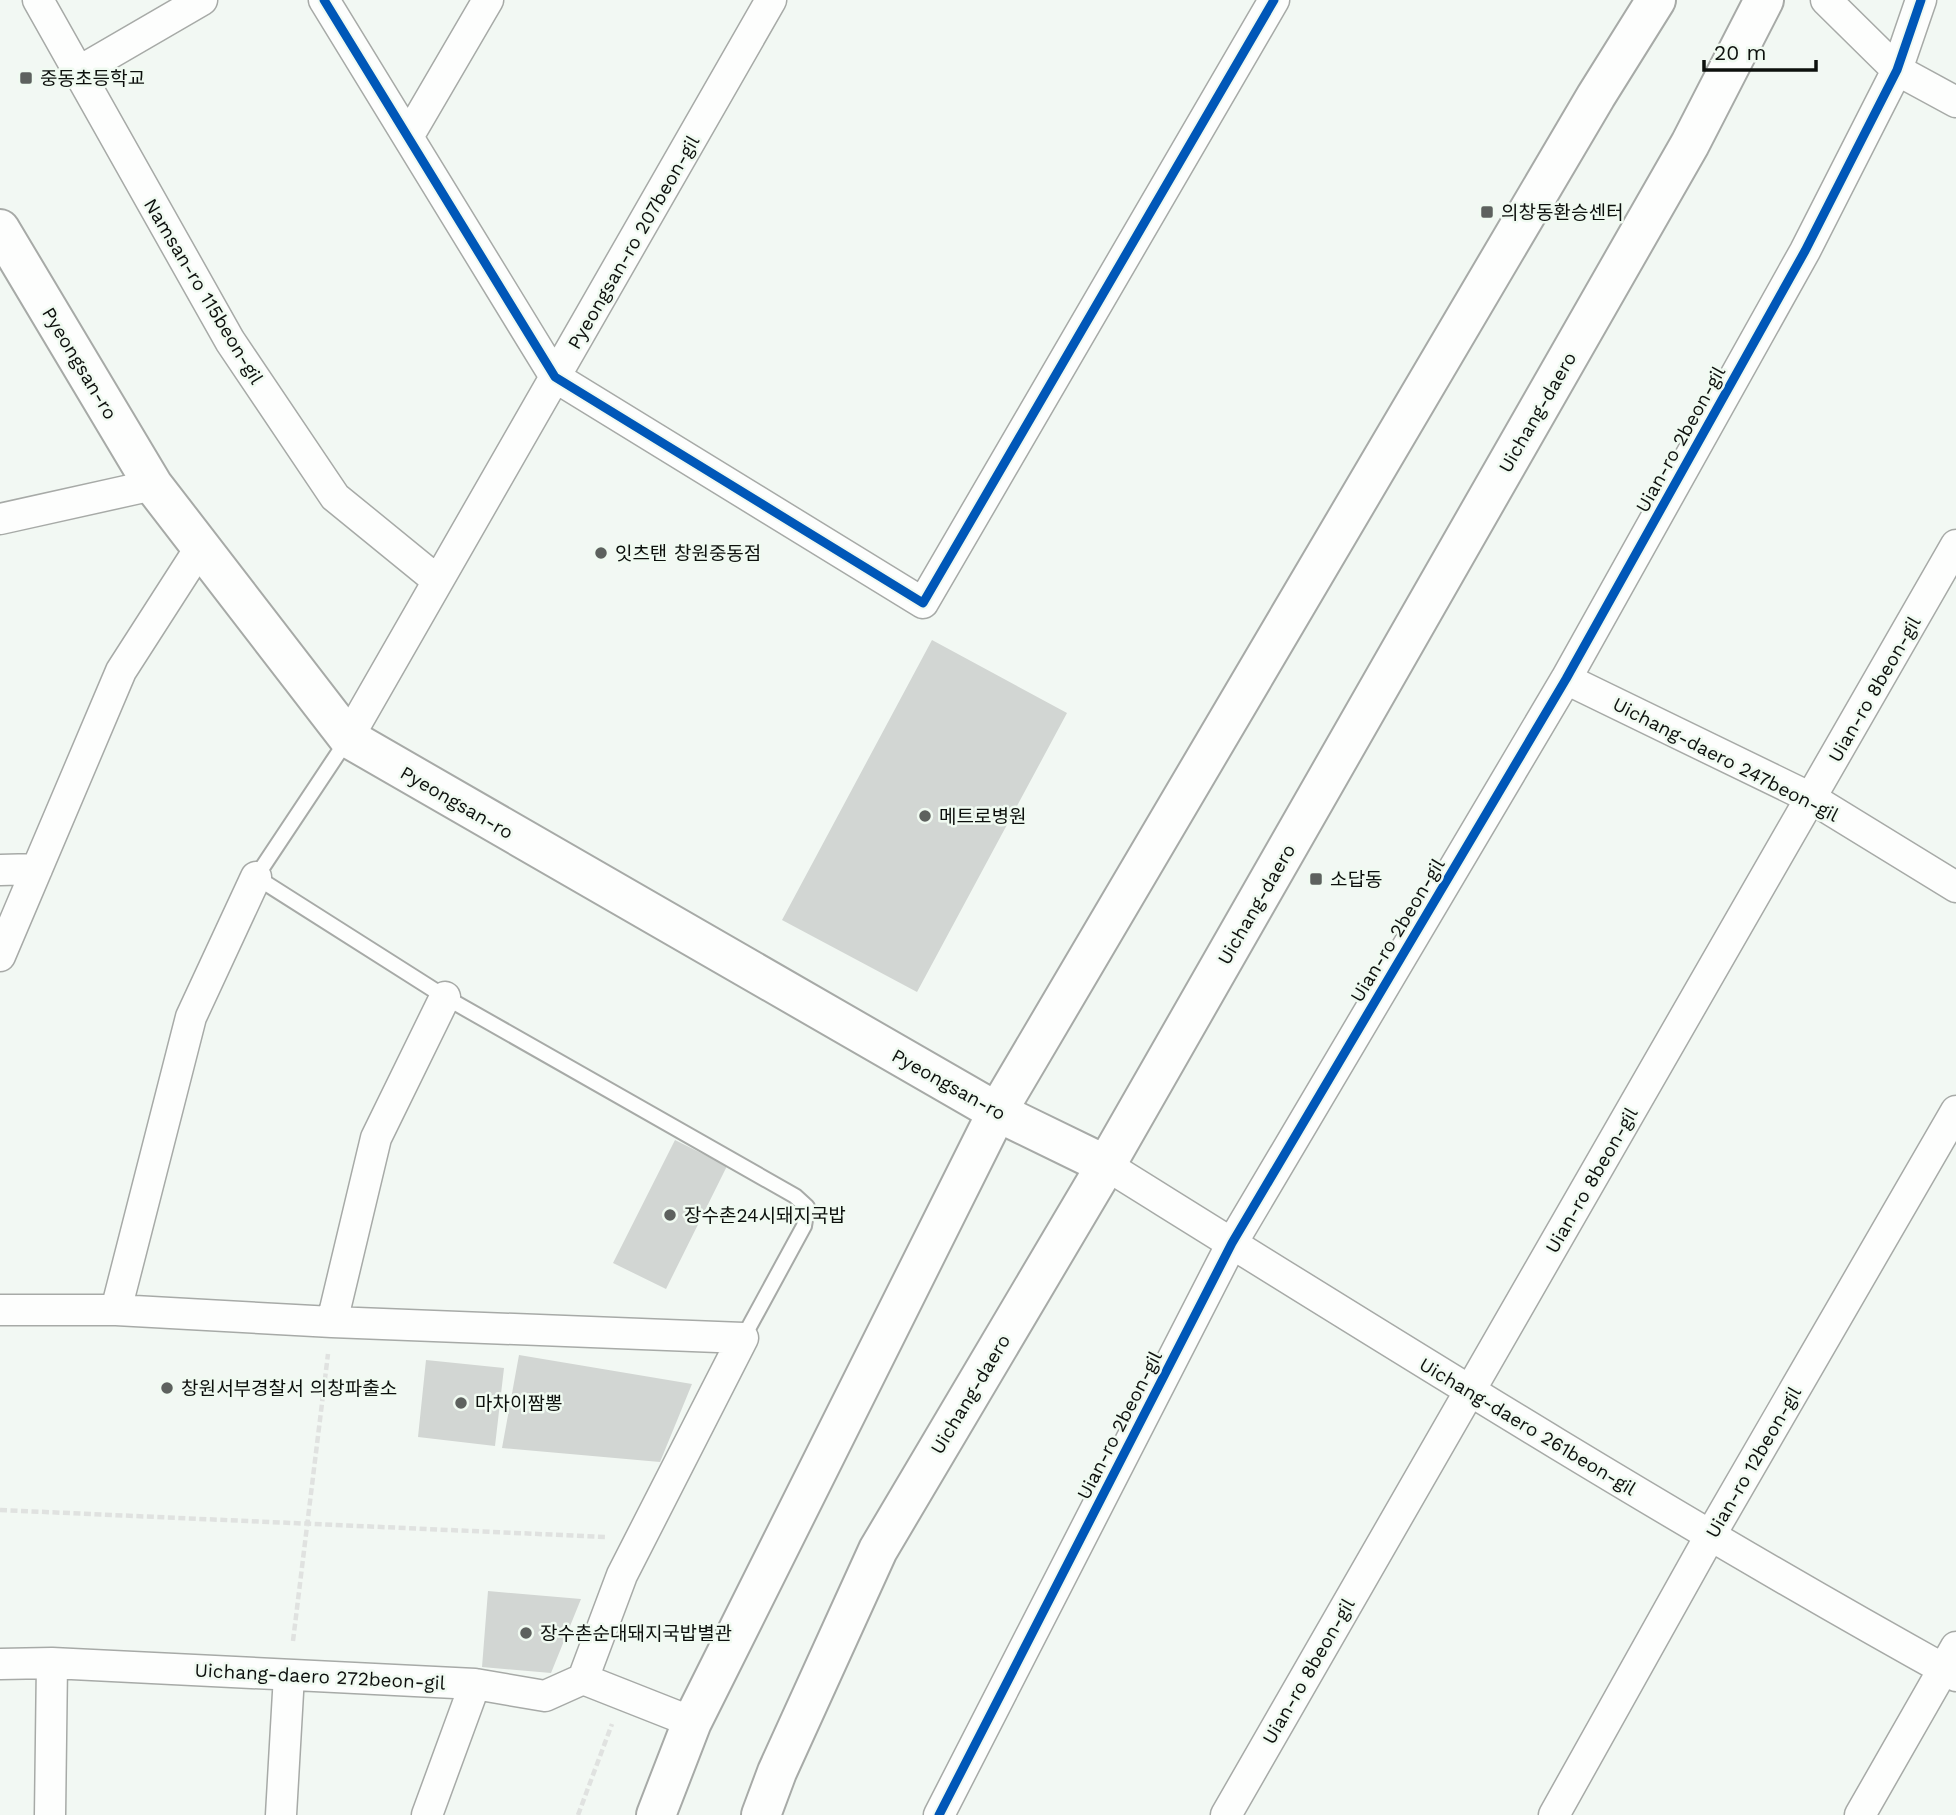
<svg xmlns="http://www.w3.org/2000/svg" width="1956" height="1815" font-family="'Work Sans','Noto Sans KR',sans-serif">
<rect width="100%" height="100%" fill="#f2f8f3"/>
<path fill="#d2d6d3" d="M932 640 1067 713 917 992 782 920Z
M675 1140 727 1166 666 1289 613 1263Z
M519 1355 692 1384 660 1462 502 1448Z
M426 1360 504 1368 495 1446 418 1437Z
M488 1591 581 1599 551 1673 482 1667Z"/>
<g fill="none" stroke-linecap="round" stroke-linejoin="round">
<g stroke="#a7aaa7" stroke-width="18">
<path id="service" d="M347 740 256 877 445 997 795 1196 807 1207 804 1226 743 1338"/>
</g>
<g stroke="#a7aaa7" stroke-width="33">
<path id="minor" d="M38 0 230 341 335 497 438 581
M324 0 555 377 923 603 1274 0
M1826 0 1897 70 1956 102
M78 72 202 0
M408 137 488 0
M0 519 153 485
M1566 679 1811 798 1956 887
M348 738 771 0
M0 870 37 869
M0 956 121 671 200 548
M1106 1165C1387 1340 1667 1516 1956 1676
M0 1310H116L332 1322 743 1338 622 1575 583 1679 692 1722
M116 1310 191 1017 256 877
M332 1322 376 1138 445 997
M0 1664 52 1663 475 1684 545 1696 583 1679
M50 1815 52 1663
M281 1815 289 1675
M427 1815 475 1684
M939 1815 1232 1243 1566 679 1805 251 1897 70 1921 0
M1226 1815 1956 545
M1554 1815 1710 1536 1956 1111
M1860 1815 1956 1647"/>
</g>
<g stroke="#a7aaa7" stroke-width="42">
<path id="secondary" d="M0 229 153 485 348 738 997 1112 1106 1165"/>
</g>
<g stroke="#a7aaa7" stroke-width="42">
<path id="primary" d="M656 1815 692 1722 997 1112 1596 96 1656 0
M761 1815 777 1772 878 1550 1106 1165 1690 144 1764 0"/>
</g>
<path stroke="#e0e2e0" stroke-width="4.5" stroke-dasharray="7 3.5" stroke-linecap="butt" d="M0 1510 606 1537
M293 1641 328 1354
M578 1815 612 1724"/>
<use href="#service" stroke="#fdfefd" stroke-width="14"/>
<use href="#minor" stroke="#fdfefd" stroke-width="30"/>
<use href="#secondary" stroke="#fdfefd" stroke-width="38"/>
<use href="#primary" stroke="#fdfefd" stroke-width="38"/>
<g stroke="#f0faf1" stroke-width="13">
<path id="cycleway" d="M324 0 555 377 923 603 1274 0
M939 1815 1232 1243 1566 679 1805 251 1897 70 1921 0"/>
</g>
<use href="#cycleway" stroke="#0057b8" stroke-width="9"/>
</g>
<g fill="#5d615e" stroke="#f0faf1" stroke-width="2.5">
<rect x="19" y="71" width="14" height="14" rx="3.5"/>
<rect x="1480" y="205" width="14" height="14" rx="3.5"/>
<circle cx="601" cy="553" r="7"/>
<circle cx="925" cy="816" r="7"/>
<rect x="1309" y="872" width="14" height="14" rx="3.5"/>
<circle cx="670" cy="1215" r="7"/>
<circle cx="167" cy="1388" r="7"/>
<circle cx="461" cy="1403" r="7"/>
<circle cx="526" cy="1633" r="7"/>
</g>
<g text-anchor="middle" stroke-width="5" stroke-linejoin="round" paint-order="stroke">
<g font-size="19" fill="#0d100d" stroke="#f0faf1" text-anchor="start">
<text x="40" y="85">중동초등학교</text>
<text x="1501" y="219">의창동환승센터</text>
<text x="615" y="560">잇츠탠 창원중동점</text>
<text x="939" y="823">메트로병원</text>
<text x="1330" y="886">소답동</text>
<text x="684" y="1222">장수촌24시돼지국밥</text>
<text x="181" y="1395">창원서부경찰서 의창파출소</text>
<text x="475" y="1410">마차이짬뽕</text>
<text x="540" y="1640">장수촌순대돼지국밥별관</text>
</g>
<g font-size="19" fill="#0d100d" stroke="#f0faf1">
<text transform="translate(633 242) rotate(-60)" y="7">Pyeongsan-ro 207beon-gil</text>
<text transform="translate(204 291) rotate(59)" y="7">Namsan-ro 115beon-gil</text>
<text transform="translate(80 363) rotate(59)" y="7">Pyeongsan-ro</text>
<text transform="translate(1537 412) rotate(-60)" y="7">Uichang-daero</text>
<text transform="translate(1680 439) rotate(-61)" y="7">Uian-ro 2beon-gil</text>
<text transform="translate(1874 689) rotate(-60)" y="7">Uian-ro 8beon-gil</text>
<text transform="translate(1726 759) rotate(27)" y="7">Uichang-daero 247beon-gil</text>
<text transform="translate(457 802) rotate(30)" y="7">Pyeongsan-ro</text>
<text transform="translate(1256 904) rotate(-60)" y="7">Uichang-daero</text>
<text transform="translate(1397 930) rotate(-59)" y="7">Uian-ro 2beon-gil</text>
<text transform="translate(949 1084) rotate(29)" y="7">Pyeongsan-ro</text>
<text transform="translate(1591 1180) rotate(-60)" y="7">Uian-ro 8beon-gil</text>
<text transform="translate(970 1394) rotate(-59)" y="7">Uichang-daero</text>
<text transform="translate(1119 1425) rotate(-63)" y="7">Uian-ro 2beon-gil</text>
<text transform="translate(1528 1426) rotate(31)" y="7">Uichang-daero 261beon-gil</text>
<text transform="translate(1753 1462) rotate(-60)" y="7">Uian-ro 12beon-gil</text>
<text transform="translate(1308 1671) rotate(-60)" y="7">Uian-ro 8beon-gil</text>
<text transform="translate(320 1676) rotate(3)" y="7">Uichang-daero 272beon-gil</text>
</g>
</g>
<path d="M1704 60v10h112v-10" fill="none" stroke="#0d100d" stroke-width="3.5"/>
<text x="1714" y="60" font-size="21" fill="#0d100d" stroke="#f0faf1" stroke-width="5" paint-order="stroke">20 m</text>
</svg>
